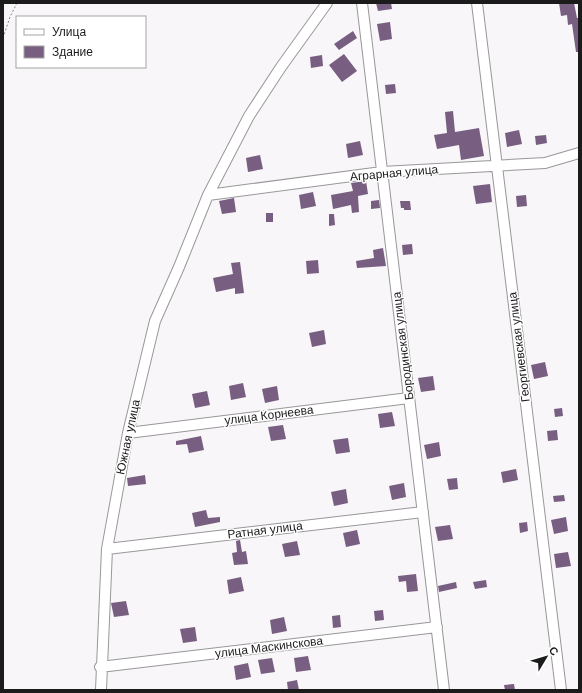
<svg xmlns="http://www.w3.org/2000/svg" width="582" height="693" font-family="Arial,sans-serif">
<rect width="100%" height="100%" fill="#f8f6f9"/>
<path fill="#785e80" d="M376 3H391L392 9 378 11Z
M559 3H574L577 18H579V52H576L572 24 568 25 567 15 561 16Z
M390 22 392 39 380 41 377 24Z
M353 31 357 38 339 50 334 44Z
M344 54 357 71 342 82 329 65Z
M322 55 323 66 311 68 310 57Z
M395 84 396 93 386 94 385 85Z
M453 111 455 132 479 128 484 156 461 160 459 145 437 149 434 135 447 133 445 112Z
M519 130 522 144 507 147 505 133Z
M546 135 547 143 536 145 535 136Z
M360 141 363 155 348 158 346 144Z
M260 155 263 169 248 172 246 158Z
M366 181 368 194 358 196 359 212 352 213 351 205 333 209 331 195 353 191 351 183Z
M490 184 492 202 476 204 473 186Z
M313 192 316 206 301 209 299 195Z
M526 195 527 206 517 207 516 196Z
M234 198 236 212 222 214 219 201Z
M379 200 380 208 371 209V201Z
M400 201H410L411 210H404V208H401Z
M266 213H273V222H266Z
M329 214H334L335 225 329 226Z
M412 244 413 254 403 255 402 245Z
M383 248 386 266 357 268 356 261 374 258 373 250Z
M318 260 319 273 307 274 306 261Z
M240 262 244 293 235 294V288L216 292 213 278 233 274 231 263Z
M324 330 326 344 312 347 309 333Z
M545 362 548 376 534 379 531 365Z
M433 376 435 390 421 392 418 378Z
M243 383 246 397 231 400 229 386Z
M277 386 279 400 265 403 262 389Z
M207 391 210 405 195 408 192 394Z
M562 408 563 416 555 417 554 409Z
M392 412 395 426 380 428 378 414Z
M283 425 286 439 271 441 268 427Z
M557 430 558 440 548 441 547 431Z
M201 436 204 450 189 453 187 444 176 445V441Z
M348 438 350 452 336 454 333 440Z
M439 442 441 456 427 459 424 445Z
M516 469 518 480 503 483 501 472Z
M145 475 146 484 128 486 127 478Z
M457 478 458 489 449 490 447 479Z
M404 483 406 497 392 500 389 486Z
M346 489 348 503 334 506 331 492Z
M564 495 565 501 554 502 553 496Z
M206 510 208 518 220 517V522L195 527 192 513Z
M566 517 568 531 554 534 551 520Z
M527 522 528 531 520 533 519 523Z
M450 525 453 539 438 541 435 527Z
M357 530 360 544 346 547 343 533Z
M240 540 242 552 246 551 248 564 234 565 232 553 237 552 236 541Z
M297 541 300 555 285 557 282 544Z
M568 552 571 566 556 568 554 554Z
M416 574 418 591 407 592 406 581 399 582 398 576Z
M241 577 244 591 229 594 227 580Z
M486 580 487 587 475 589 473 582Z
M456 582 457 588 439 592 438 586Z
M126 601 129 615 114 617 111 603Z
M383 610 384 620 375 621 374 611Z
M340 615 341 627 333 628 332 616Z
M284 617 287 631 272 634 270 620Z
M195 627 197 641 183 643 180 629Z
M308 656 311 670 296 672 294 658Z
M272 658 275 672 261 674 258 660Z
M248 663 251 677 236 680 234 666Z
M297 680 299 690H288L287 682Z
M514 684 515 690H505L504 685Z"/>
<g fill="none" stroke-linecap="round" stroke-linejoin="round">
<g stroke="#99979a" stroke-width="12">
<path id="minor" d="M362 3 444 690
M477 3 561 690
M208 195 382 172 545 163 579 153
M128 433 409 398
M107 549 423 512
M100 667 437 627
M101 690 107 549 128 433 155 321 179 267 208 195 249 116 281 67 327 3"/>
</g>
<path stroke="#868587" stroke-width="1" stroke-dasharray="2 2" stroke-linecap="butt" d="M3 38 10 17 17 3"/>
<use href="#minor" stroke="#fff" stroke-width="10"/>
</g>
<g text-anchor="middle" stroke-width="3" stroke-linejoin="round" paint-order="stroke">
<g font-size="12" fill="#1c1b1c" stroke="#fff">
<text transform="translate(394 173) rotate(-5)" y="4">Аграрная улица</text>
<text transform="translate(403 346) rotate(-97)" y="4">Бородинская улица</text>
<text transform="translate(519 347) rotate(-97)" y="4">Георгиевская улица</text>
<text transform="translate(269 415) rotate(-7)" y="4">улица Корнеева</text>
<text transform="translate(128 437) rotate(-78)" y="4">Южная улица</text>
<text transform="translate(265 530) rotate(-7)" y="4">Ратная улица</text>
<text transform="translate(269 647) rotate(-7)" y="4">улица Маскинскова</text>
</g>
</g>
<rect width="582" height="693" fill="none" stroke="#1c1b1c" stroke-width="8"/>
<rect x="16" y="16" width="130" height="52" fill="#ffffff" stroke="#a4a4a4"/>
<rect x="24" y="29" width="20" height="6" fill="#ffffff" stroke="#a4a4a4"/>
<text x="52" y="36" font-size="12" fill="#1c1b1c">Улица</text>
<rect x="24" y="46" width="20" height="12" fill="#785e80" stroke="#a4a4a4"/>
<text x="52" y="56" font-size="12" fill="#1c1b1c">Здание</text>
<g transform="translate(546 657) rotate(52)" stroke="#ffffff" stroke-width="3" paint-order="stroke">
<path d="M0-3L7 15L0 10L-7 15Z" fill="#1c1b1c"/>
<text y="-6" font-size="11" font-weight="bold" text-anchor="middle" fill="#1c1b1c">С</text>
</g>
</svg>
